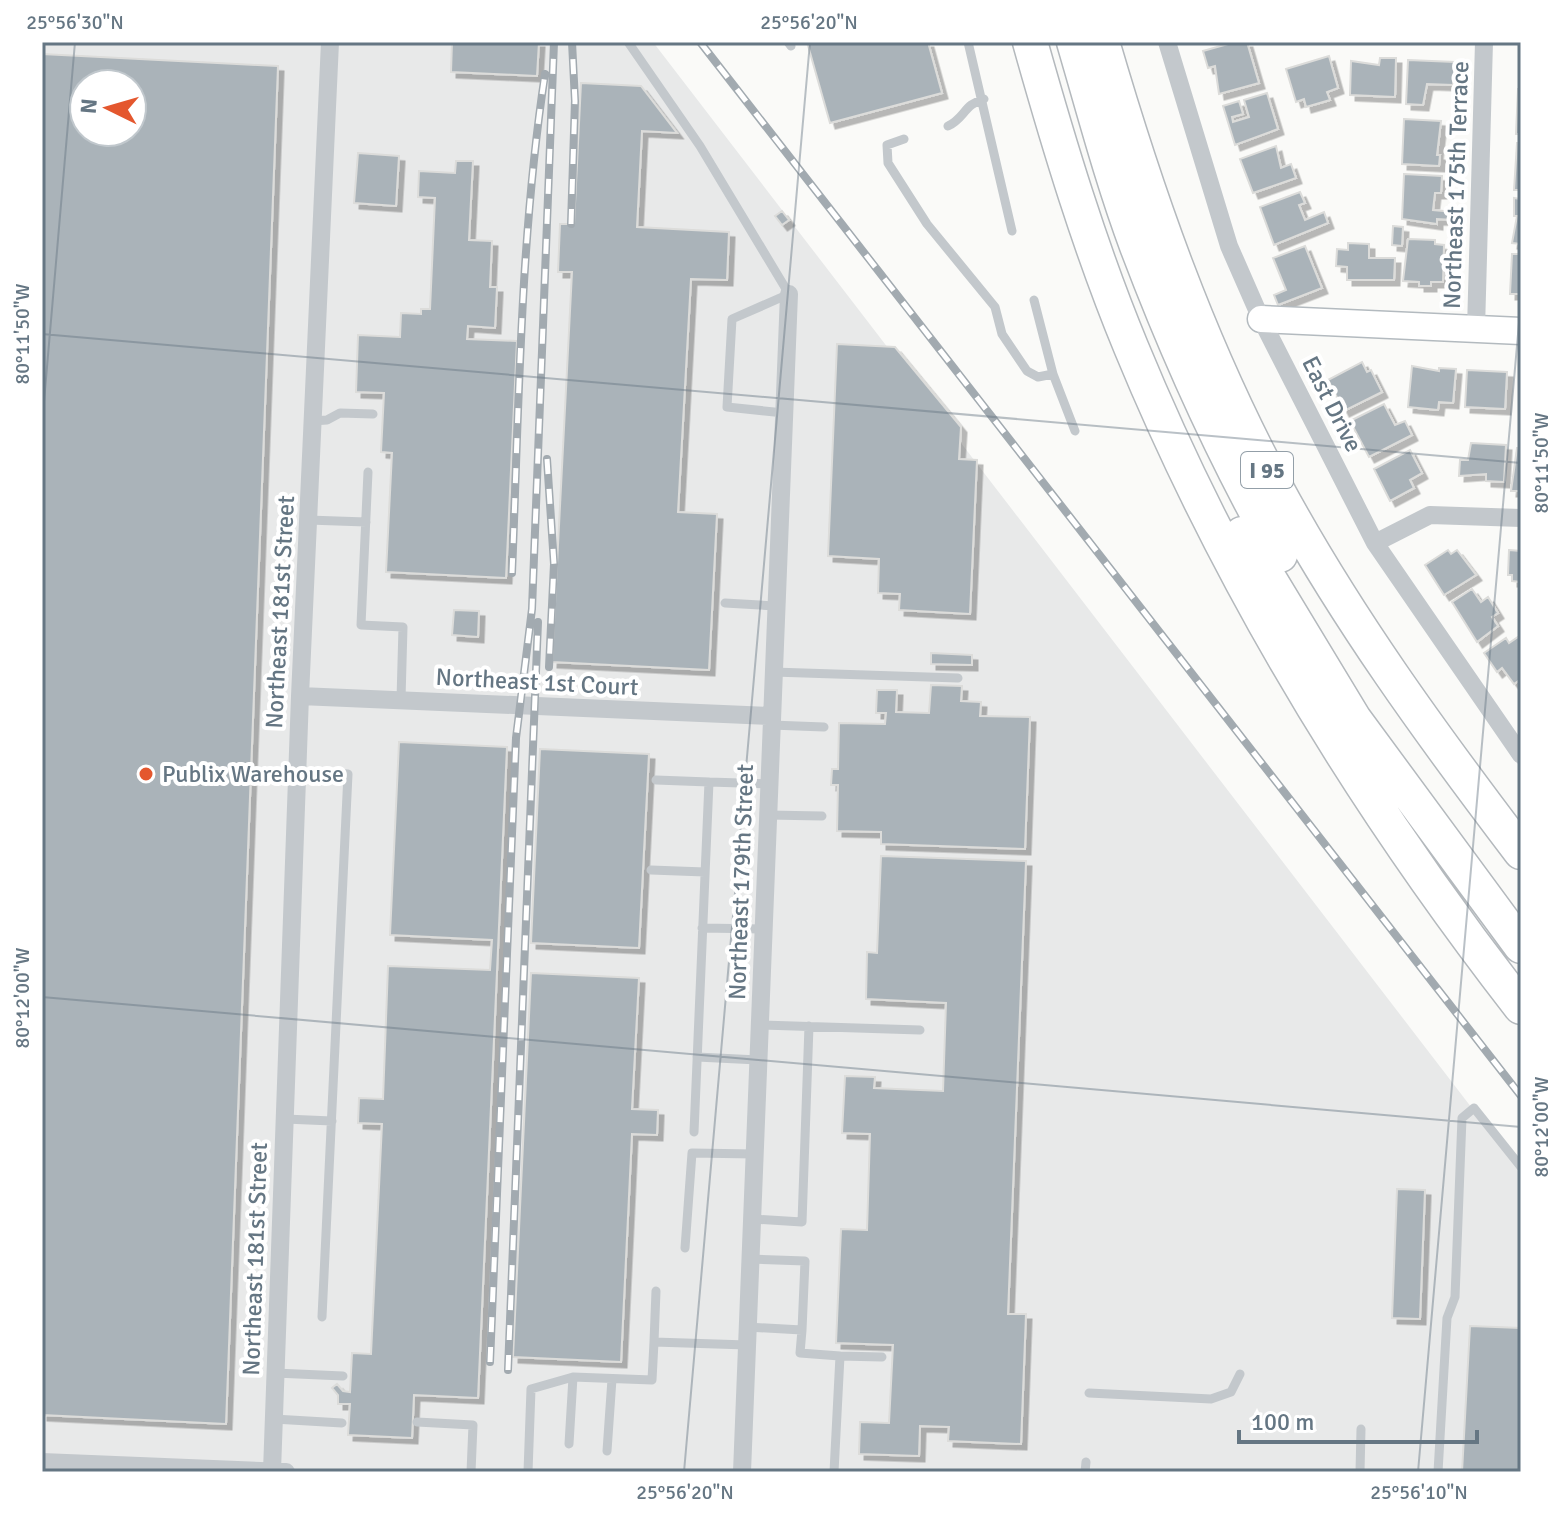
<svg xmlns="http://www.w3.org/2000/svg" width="1563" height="1514" font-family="Signika,sans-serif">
<defs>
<filter id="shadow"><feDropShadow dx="5.5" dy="5.5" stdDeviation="0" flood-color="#0004"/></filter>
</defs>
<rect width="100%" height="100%" fill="#fafaf8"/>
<path fill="#e8e9e9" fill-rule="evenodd" d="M42 42H653L1521 1172V1472H42ZM84 84H132V132H84Z"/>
<path fill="#aab3b9" stroke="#dcdcda" stroke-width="2" fill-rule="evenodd" filter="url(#shadow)" d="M452 42H539L537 76 451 72Z
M807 42H928L942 93 830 123Z
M1235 42H1247L1259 83 1219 94 1215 66 1208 68 1203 51Z
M42 54 278 66 226 1424 42 1415ZM84 84H132V132H84Z
M1329 56 1338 88 1327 92 1330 100 1306 107 1304 99 1296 102 1286 69Z
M1380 58H1396L1395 97 1350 95 1351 61 1379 65Z
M1408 60 1455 62 1453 85 1427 84 1423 105 1406 104Z
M581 83 641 86 677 133 642 131 637 227 729 232 727 280 691 279 678 512 717 514 709 670 552 662 572 272H558L560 224H574Z
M1518 89H1521V134H1516Z
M1267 93 1278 129 1235 145 1223 106 1239 101 1243 114 1232 117 1233 122 1249 117 1244 100Z
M1404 119 1441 121 1437 155H1440L1439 166 1402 164Z
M1517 143H1521V190H1514Z
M1276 146 1281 168 1291 164 1296 178 1253 193 1240 159Z
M358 153 399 156 396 206 354 203Z
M456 161H473L469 240 492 241 490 287H497L495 328 468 326 467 339 517 341 506 578 386 572 392 453 381 452 384 393 356 392 358 335 400 337 401 313 421 314V309H430L435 198 418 197 419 171 455 173Z
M1404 174 1442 176 1441 193H1435L1433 210 1455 212V220L1437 219V224L1402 219Z
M1300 192 1305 203 1299 205 1305 220 1324 212 1328 223 1274 245 1260 207Z
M1514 198 1521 199V244L1512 243 1517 216H1514Z
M782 211 789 220 782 225 775 216Z
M1393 226 1403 227 1402 246 1392 245Z
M1408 239 1435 240V244L1444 245 1443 282H1431V286H1419V282L1403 281Z
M1348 243 1369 244V258H1395L1394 280H1347V267L1336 266 1337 249 1348 250Z
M1305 246 1322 288 1278 305 1274 295 1286 290 1273 258Z
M1512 254H1521V294H1510Z
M837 344 895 347 961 427 959 459 977 460 970 614 899 610 900 594 878 593 879 559 828 556Z
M1362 362 1367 372 1371 370 1382 392 1344 411 1328 380Z
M1412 366 1439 371V368L1456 369 1453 403 1439 402 1438 410 1408 407Z
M1467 370 1507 372 1505 409 1465 407Z
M1384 404 1395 425 1405 421 1412 435 1369 457 1350 421Z
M1471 443 1506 445 1504 482 1486 481V474L1459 476 1460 460H1468Z
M1517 448H1521V491H1511Z
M1410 450 1422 473 1410 480 1414 488 1390 501 1374 469Z
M1448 550 1451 554 1457 550 1476 575 1444 595 1425 565Z
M1509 550 1521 551V582L1512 581V575H1508Z
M1472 589 1481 602 1488 597 1498 613 1492 617 1498 626 1477 642 1452 602Z
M454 610 479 611 478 637 452 635Z
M1518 637 1521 642V679L1514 684 1502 668 1497 672 1484 653 1506 638 1509 643Z
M931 653 972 655V665L931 664Z
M931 685 962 686 961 701 981 702 980 716 1030 717 1025 849 881 844V832L837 831 838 785H831L832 769H838L839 723 885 724 886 713H876L877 690H897L896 712 929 713Z
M399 742 507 747 478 1398 414 1395 412 1438 348 1435 350 1404H338V1395L332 1388 337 1384 343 1391 350 1392 352 1353 371 1354 382 1124 358 1123 359 1098 383 1099 388 966 490 970 492 940 390 935Z
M540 749 649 754 639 948 531 943Z
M881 856 1026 861 1008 1314H1026L1021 1444 948 1441 949 1427 920 1426 919 1456 859 1454 860 1422 889 1423 893 1345 836 1343 841 1229 867 1230 870 1134 842 1133 845 1076 875 1077 874 1088 943 1091 946 1003 866 999 867 952 877 953Z
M531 973 639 978 632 1109 658 1110 657 1135 632 1134 621 1362 513 1357Z
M1397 1189 1425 1190 1420 1319 1392 1318Z
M1470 1326 1521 1328V1472H1462Z"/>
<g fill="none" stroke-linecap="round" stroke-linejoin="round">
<g stroke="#b3babf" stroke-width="29">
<path id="secondary" d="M1261 319 1521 331"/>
</g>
<g stroke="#b4b9bd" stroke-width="37">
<path id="highway" d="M1030 42C1059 145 1090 248 1131 347 1229 585 1363 804 1521 1007
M1074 42C1094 110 1112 179 1137 246 1177 352 1224 456 1280 555
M1102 42C1147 196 1199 345 1275 486 1345 616 1432 735 1521 852
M1242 534 1354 719 1521 946"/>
</g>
<path stroke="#c3c8cc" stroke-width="9" d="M628 42 700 146 789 294 732 319 727 407 784 413
M788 42 791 46
M968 42 1012 231
M948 126C965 118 964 104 984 99
M904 139 887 145 888 163 927 224 995 307 1002 334 1027 371 1038 377 1053 374
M1034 300 1053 374 1075 431
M313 421 327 420 340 413 373 414
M368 472 361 625 403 627 401 699
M308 520 366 522
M725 603 776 606
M773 672 958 678
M771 725 824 727
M297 771 348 774 322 1317
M656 780 709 782 694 1132
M709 782 769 784
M768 815 822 816
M651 870 705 872
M702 928 763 929
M759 1025 920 1030
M697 1057 758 1060
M285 1119 332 1121
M752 1219 802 1222 809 1026
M685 1248 692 1153 755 1154
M748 1327 802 1330 805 1261 750 1259
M802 1330 800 1353 840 1356
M654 1342 656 1291
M275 1373 343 1376
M1089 1393 1211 1399 1231 1392 1240 1374
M274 1419 342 1423
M417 1422 473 1425 471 1472
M569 1444 573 1377 652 1380 654 1342 747 1345
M607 1451 612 1379
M528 1472 531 1389 573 1377
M834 1472 840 1356 882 1357
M1085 1472 1086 1462
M1360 1472 1361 1429
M1438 1472 1447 1318 1455 1297 1462 1118 1474 1108 1521 1167"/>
<path stroke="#c3c8cc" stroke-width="18" d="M1167 42 1229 246 1261 319 1375 543 1521 755
M1476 329 1484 42
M1375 543 1430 515 1521 518
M300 696 772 716
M42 1462 286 1472
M272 1471 300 696 330 42
M742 1472 789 294"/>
<use href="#secondary" stroke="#fff" stroke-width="26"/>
<use href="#highway" stroke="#fff" stroke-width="34"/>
<g stroke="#a2aab0" stroke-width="8">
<path id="rail" d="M700 42 1521 1096
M571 224 575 101 572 42
M547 459 554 564 549 667
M512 573C519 407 520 238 545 74
M490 1362 516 738 532 609 554 42
M508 1370 538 622"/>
</g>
<use href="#rail" stroke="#fff" stroke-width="5" stroke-dasharray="15" stroke-linecap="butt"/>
</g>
<path fill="none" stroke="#657683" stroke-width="2" stroke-opacity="0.45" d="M42 334 1521 463M42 425 75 42M42 997 1521 1127M684 1472 810 42M1418 1472 1521 300"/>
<circle fill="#e4572e" stroke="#fff" stroke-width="3" cx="146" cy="774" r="8"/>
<g text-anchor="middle" stroke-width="8" stroke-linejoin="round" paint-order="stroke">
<rect fill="#fff" stroke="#939fa8" stroke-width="2" x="1241" y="452" width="52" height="36" rx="6"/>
<g font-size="22" font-weight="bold" fill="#657683">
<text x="1267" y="478">I 95</text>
</g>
<g font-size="24" fill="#657683" stroke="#fff">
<text transform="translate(1456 185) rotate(-88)" y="8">Northeast 175th Terrace</text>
<text transform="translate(1332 404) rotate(63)" y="8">East Drive</text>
<text transform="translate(280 612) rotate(-87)" y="8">Northeast 181st Street</text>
<text transform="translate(537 682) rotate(3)" y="8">Northeast 1st Court</text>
<text transform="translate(741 882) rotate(-88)" y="8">Northeast 179th Street</text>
<text transform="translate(255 1259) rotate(-88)" y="8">Northeast 181st Street</text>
</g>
<g font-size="24" fill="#657683" stroke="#fff" text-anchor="start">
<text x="162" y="782">Publix Warehouse</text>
</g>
</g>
<rect width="1563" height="1514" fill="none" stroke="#ffffff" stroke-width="88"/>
<g transform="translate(108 108) rotate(275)"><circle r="38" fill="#ffffff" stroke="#c1c8cd" stroke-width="2"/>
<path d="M0-6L14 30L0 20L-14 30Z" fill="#e4572e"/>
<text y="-12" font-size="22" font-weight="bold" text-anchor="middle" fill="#657683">N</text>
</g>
<path d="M1239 1430v12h238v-12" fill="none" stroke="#657683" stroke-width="4"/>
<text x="1251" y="1430" font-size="24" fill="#657683" stroke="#ffffff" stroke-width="6" paint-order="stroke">100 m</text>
<rect x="44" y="44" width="1475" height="1426" fill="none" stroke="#657683" stroke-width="3"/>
<g font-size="20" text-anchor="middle" fill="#657683">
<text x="75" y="29">25°56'30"N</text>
<text x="809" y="29">25°56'20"N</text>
<text transform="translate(22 334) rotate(-90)" y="7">80°11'50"W</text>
<text transform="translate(1541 463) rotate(-90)" y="7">80°11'50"W</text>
<text transform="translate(22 998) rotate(-90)" y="7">80°12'00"W</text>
<text transform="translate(1541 1127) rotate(-90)" y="7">80°12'00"W</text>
<text x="685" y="1499">25°56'20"N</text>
<text x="1419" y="1499">25°56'10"N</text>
</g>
</svg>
